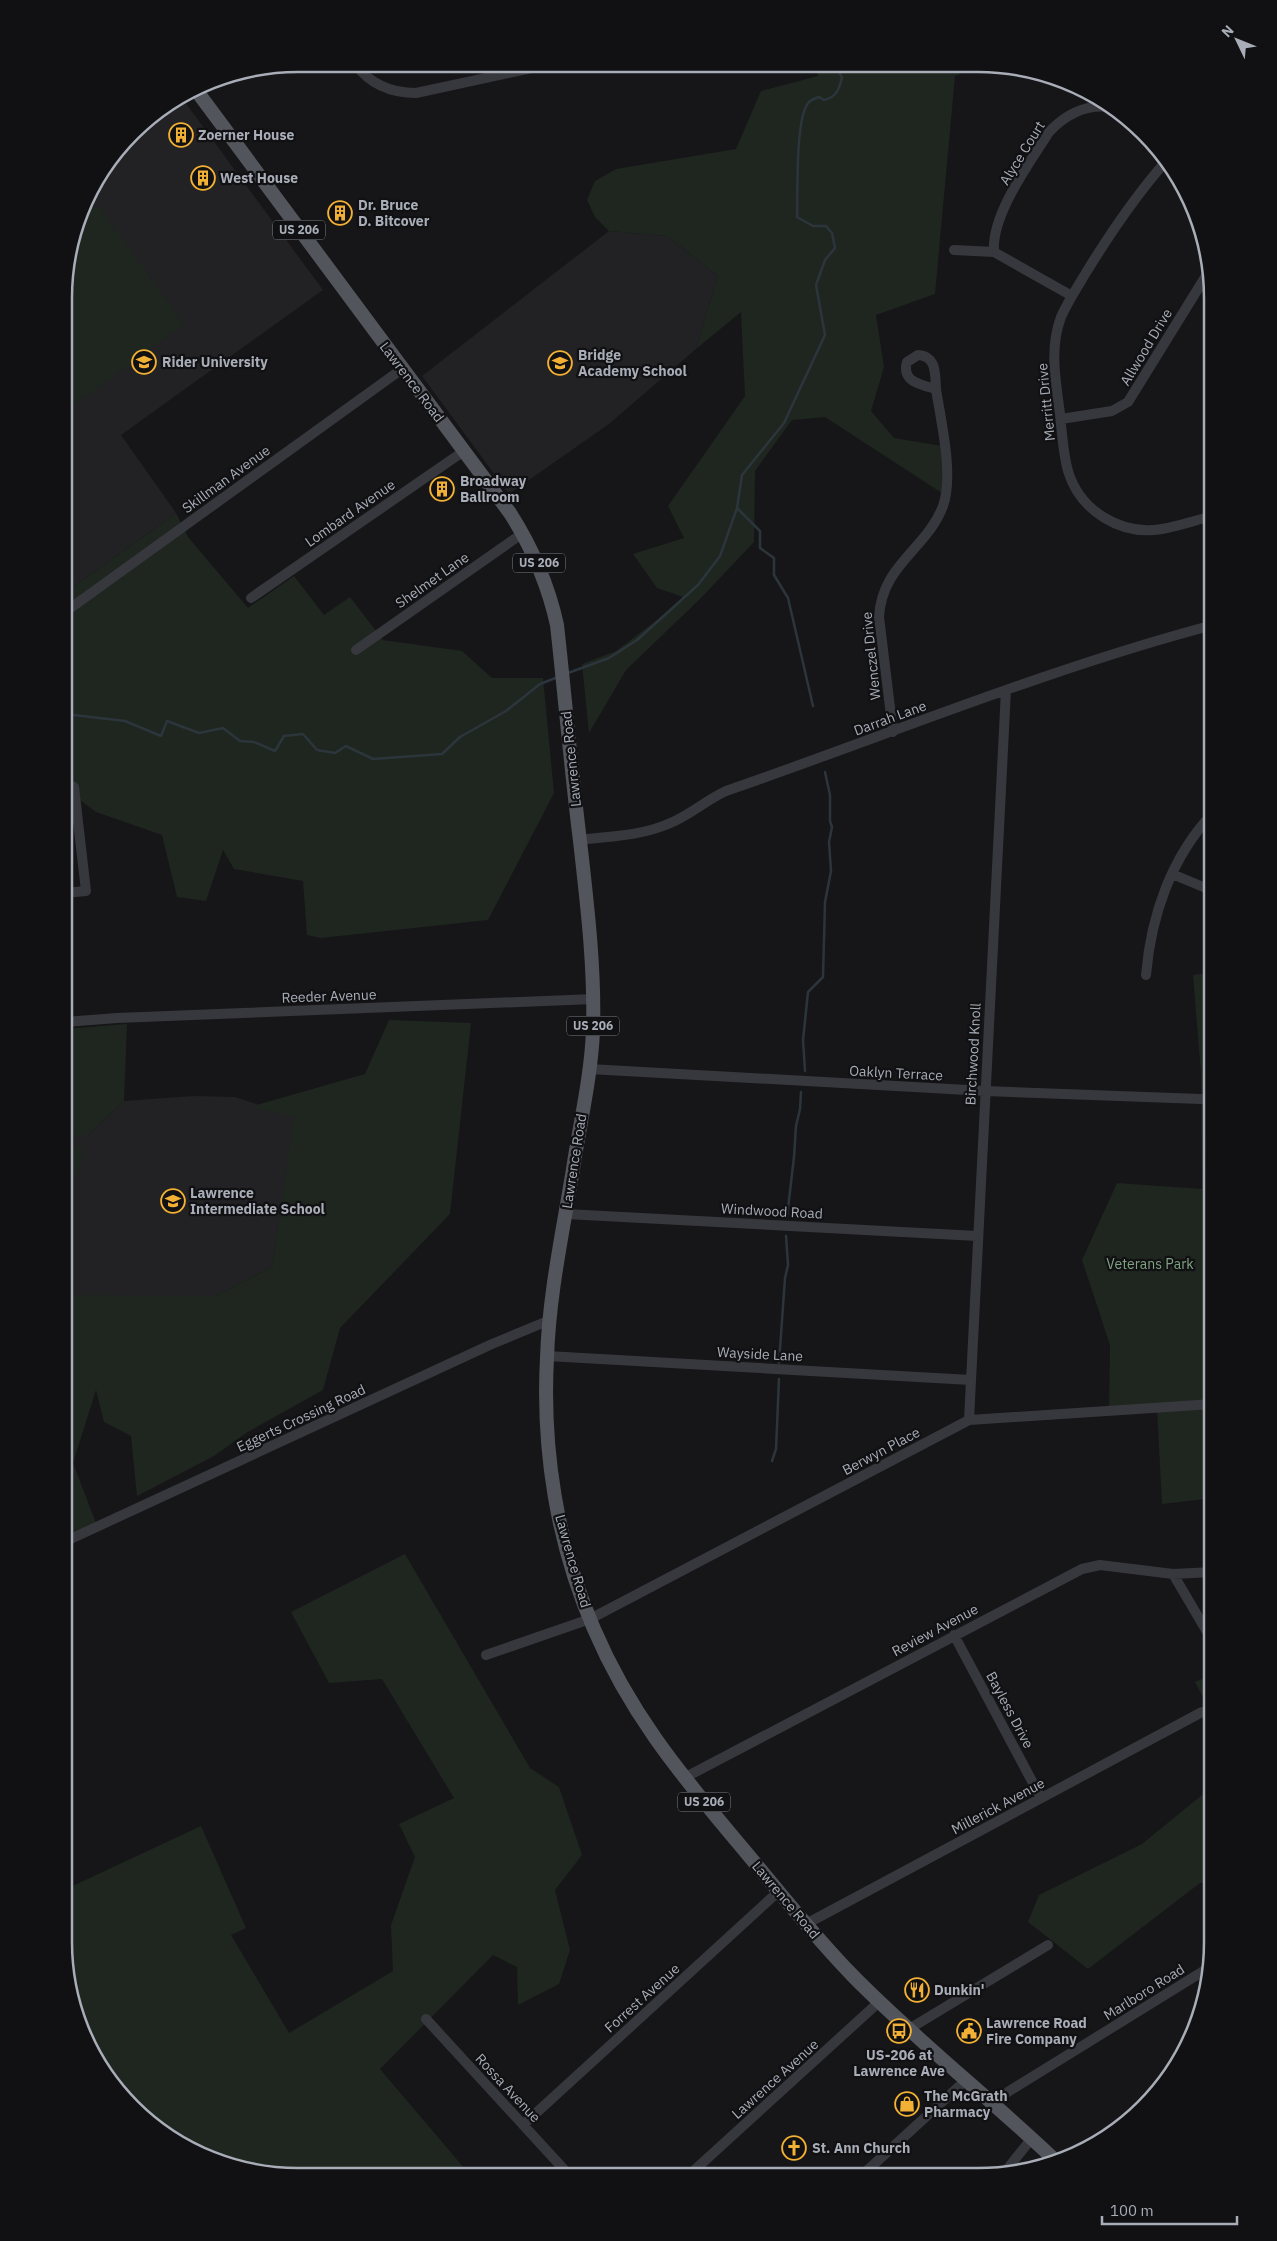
<svg xmlns="http://www.w3.org/2000/svg" width="1277" height="2241" font-family="'IBM Plex Sans',sans-serif">
<rect width="100%" height="100%" fill="#161618"/>
<path fill="#222225" d="M182 98 323 290 121 435 176 513 65 593 66 268 88 195 144 122Z
M609 231 667 236 718 276 696 349 609 424 509 494 422 376Z
M193 1096 235 1097 295 1117 272 1267 216 1296 65 1298V1134L88 1135 124 1101Z"/>
<path fill="#1e261f" d="M816 67 974 68 955 76 935 294 876 315 884 367 871 411 894 438 942 446 948 497 825 417 792 420 755 471 754 542 701 598 626 670 589 733 582 664 616 651 686 598 657 588 633 554 684 538 668 506 745 396 741 312 696 349 718 276 667 236 609 231 595 217 587 200 595 181 616 169 736 149 761 91 818 76Z
M98 205 184 324 68 409 66 406V268L82 216Z
M176 513 188 537 248 608 294 576 324 615 350 597 383 640 462 651 492 678H543L554 793 488 920 321 938 307 935 303 881 234 869 223 850 206 901 177 897 162 835 96 812 65 789V593Z
M1213 972V1498L1162 1504 1157 1408 1109 1411 1110 1345 1082 1260 1117 1183 1202 1189 1201 1073 1193 975Z
M389 1020 471 1023 450 1214 340 1328 323 1390 246 1433 214 1456 137 1496 131 1436 104 1422 96 1390 73 1463 99 1531 64 1547 65 1295 216 1296 272 1267 294 1117 250 1107 365 1074Z
M127 1024 124 1101 88 1135H65V1029Z
M65 1144 83 1147 78 1177 65 1175Z
M405 1554 530 1768 559 1787 582 1855 555 1890 570 1950 559 1984 518 2005 517 1967 493 1955 380 2069 471 2176 268 2175 195 2153 144 2119 104 2073 76 2018 64 1942V1890L201 1826 246 1928 231 1935 289 2033 393 1971 391 1925 415 1857 399 1824 454 1798 382 1679 329 1683 291 1612Z
M1213 1674V1716L1195 1682Z
M1213 1786V1882L1200 1883 1088 1969 1028 1922 1039 1895 1142 1844Z"/>
<g fill="none" stroke-linecap="round" stroke-linejoin="round">
<path stroke="#2c353c" stroke-width="2.5" d="M737 508 760 531V548L774 558V575L788 598 813 706
M568 673 609 658 637 640 698 585 720 556 737 508 742 475 784 423 825 335 816 285 825 260 835 248 832 233 826 226H813L797 217C798 194 795 116 809 102 811 100 816 98 819 97L824 100C837 97 839 89 842 78L837 67
M65 714 125 721 161 736 167 721 199 733 223 728 240 741 254 742 275 751 284 736 303 734 317 750 335 753 346 746 373 759 442 754 460 737 506 711 540 684 558 677
M805 1071 803 1040 808 992 823 977 825 902 831 871 829 842 832 827 830 821V795L825 772
M787 1217 794 1157 796 1126 800 1109 801 1092
M779 1363 785 1278 788 1265 786 1236
M772 1461 776 1449 779 1379"/>
<path stroke="#37383d" stroke-width="10" d="M355 64C370 84 392 93 416 93L546 65
M1167 160C1136 195 1111 232 1087 271 1078 286 1068 301 1061 317 1049 349 1056 382 1060 414 1062 433 1063 453 1068 471 1080 511 1121 536 1162 529 1179 526 1196 520 1213 516
M954 250 994 252 1072 296
M994 252C991 215 1029 164 1049 132 1065 115 1086 104 1110 107
M918 355C937 356 935 374 936 389 922 385 901 382 907 362Z
M1061 419 1112 411 1128 402 1209 271
M251 598 464 451
M65 612 402 369
M356 650 523 533
M893 732 879 617C882 564 927 549 943 506 954 475 941 422 936 389
M580 840C610 836 640 836 668 824 689 816 706 800 726 791 888 735 1047 669 1213 625
M1172 874 1213 891
M65 893 86 891 74 787 65 782
M1146 975C1151 916 1171 857 1213 813
M65 1022 117 1018 594 999
M589 1069 985 1091 1201 1099
M566 1214 977 1236
M547 1356 971 1380
M969 1420 1006 690
M64 1542 492 1344 550 1320
M1173 1574 1213 1642
M954 1635 1041 1798
M486 1655 590 1619 969 1420 1213 1404
M684 1778 1082 1569 1100 1565 1173 1574 1213 1572
M806 1924 1202 1712
M426 2019 570 2176
M909 2029 1048 1945
M990 2103 1210 1967
M523 2125 779 1891
M1004 2173 1032 2138
M688 2176 879 2002
M860 2177 965 2081"/>
<path stroke="#53555c" stroke-width="14" d="M196 90 510 513C533 549 548 584 557 625 565 697 571 769 580 841 587 903 595 968 593 1031 591 1077 580 1123 573 1169 563 1231 549 1294 547 1358 542 1450 557 1544 594 1629 629 1711 677 1770 734 1838 773 1884 810 1932 853 1976 918 2042 991 2099 1058 2163"/>
</g>
<defs>
<g id="building-ring" transform="scale(1.25)"><circle r="9.5" fill="#111113" stroke="#f2b134" stroke-width="1.5"/><path d="M-4-6H4V6H1V3H-1V6H-4ZM-2.5-4.3h1.7v1.8h-1.7ZM.8-4.3h1.7v1.8H.8ZM-2.5-1h1.7V.8h-1.7ZM.8-1h1.7V.8H.8Z" fill="#f2b134"/></g>
<g id="university-ring" transform="scale(1.25)"><circle r="9.5" fill="#111113" stroke="#f2b134" stroke-width="1.5"/><path d="M0-5L7-2L0 1L-7-2ZM-4 1L0 2.5L4 1V4Q0 6-4 4Z" fill="#f2b134"/></g>
<g id="school-ring" transform="scale(1.25)"><circle r="9.5" fill="#111113" stroke="#f2b134" stroke-width="1.5"/><path d="M0-5L7-2L0 1L-7-2ZM-4 1L0 2.5L4 1V4Q0 6-4 4Z" fill="#f2b134"/></g>
<g id="restaurant-ring" transform="scale(1.25)"><circle r="9.5" fill="#111113" stroke="#f2b134" stroke-width="1.5"/><path d="M-5-6h1v4h1v-4h1v4h1v-4h1v5L-1.5 .5V6h-2V.5L-5-1ZM5-6V6H3V1.5H1.5Q1.5-4 5-6Z" fill="#f2b134"/></g>
<g id="bus-ring" transform="scale(1.25)"><circle r="9.5" fill="#111113" stroke="#f2b134" stroke-width="1.5"/><path d="M-5-6H5V4H4V6H2V4H-2V6H-4V4H-5ZM-3.5-4V0h7V-4ZM-3.5 1.2v1.5H-2V1.2ZM2 1.2v1.5H3.5V1.2Z" fill="#f2b134"/></g>
<g id="civic-ring" transform="scale(1.25)"><circle r="9.5" fill="#111113" stroke="#f2b134" stroke-width="1.5"/><path d="M-.6-6.5H3V-4.5H.6V-3L4-1V1h2V6H-6V1h2V-1L-.6-3ZM-1.2 2.5V6h2.4V2.5Z" fill="#f2b134"/></g>
<g id="shop-ring" transform="scale(1.25)"><circle r="9.5" fill="#111113" stroke="#f2b134" stroke-width="1.5"/><path d="M-5-2.5h2.3a2.7 3.5 0 0 1 5.4 0H5L5.5 6h-11ZM-1.5-2.5h3a1.5 2.3 0 0 0-3 0Z" fill="#f2b134"/></g>
<g id="church-ring" transform="scale(1.25)"><circle r="9.5" fill="#111113" stroke="#f2b134" stroke-width="1.5"/><path d="M-1.2-6h2.4v3.5h3.3v2.4h-3.3V6h-2.4V-.1h-3.3v-2.4h3.3Z" fill="#f2b134"/></g>
</defs>
<g fill-rule="evenodd">
<use href="#building-ring" x="181" y="135"/>
<use href="#building-ring" x="203" y="178"/>
<use href="#building-ring" x="340" y="213"/>
<use href="#university-ring" x="144" y="362"/>
<use href="#school-ring" x="560" y="363"/>
<use href="#building-ring" x="442" y="489"/>
<use href="#school-ring" x="173" y="1201"/>
<use href="#restaurant-ring" x="917" y="1990"/>
<use href="#bus-ring" x="899" y="2031"/>
<use href="#civic-ring" x="969" y="2031"/>
<use href="#shop-ring" x="907" y="2104"/>
<use href="#church-ring" x="794" y="2148"/>
</g>
<g text-anchor="middle" stroke-width="4.5" stroke-linejoin="round" paint-order="stroke">
<g fill="#111113" stroke="#7b7e86" stroke-width="1">
<rect x="273" y="220.5" width="52" height="19" rx="4"/>
<rect x="513" y="553.5" width="52" height="19" rx="4"/>
<rect x="567" y="1016.5" width="52" height="19" rx="4"/>
<rect x="678" y="1792.5" width="52" height="19" rx="4"/>
</g>
<g font-size="12" font-weight="bold" fill="#a8adb8">
<text x="299" y="234">US 206</text>
<text x="539" y="567">US 206</text>
<text x="593" y="1030">US 206</text>
<text x="704" y="1806">US 206</text>
</g>
<g font-size="14" font-weight="bold" fill="#a8adb8" stroke="#111113" text-anchor="start">
<text x="198" y="140">Zoerner House</text>
<text x="220" y="183">West House</text>
<text x="358" y="210">Dr. Bruce<tspan x="358" dy="16">D. Bitcover</tspan></text>
<text x="578" y="360">Bridge<tspan x="578" dy="16">Academy School</tspan></text>
<text x="162" y="367">Rider University</text>
<text x="460" y="486">Broadway<tspan x="460" dy="16">Ballroom</tspan></text>
<text x="190" y="1198">Lawrence<tspan x="190" dy="16">Intermediate School</tspan></text>
<text x="934" y="1995">Dunkin'</text>
<text x="986" y="2028">Lawrence Road<tspan x="986" dy="16">Fire Company</tspan></text>
<text x="899" y="2060" text-anchor="middle">US-206 at<tspan x="899" dy="16">Lawrence Ave</tspan></text>
<text x="924" y="2101">The McGrath<tspan x="924" dy="16">Pharmacy</tspan></text>
<text x="812" y="2153">St. Ann Church</text>
</g>
<g font-size="14" fill="#a8adb8" stroke="#111113">
<text transform="translate(1022 153) rotate(-58)" y="5">Alyce Court</text>
<text transform="translate(1146 347) rotate(-59)" y="5">Allwood Drive</text>
<text transform="translate(412 382) rotate(53)" y="5">Lawrence Road</text>
<text transform="translate(1046 402) rotate(-96)" y="5">Merritt Drive</text>
<text transform="translate(226 479) rotate(-36)" y="5">Skillman Avenue</text>
<text transform="translate(350 513) rotate(-35)" y="5">Lombard Avenue</text>
<text transform="translate(432 580) rotate(-35)" y="5">Shelmet Lane</text>
<text transform="translate(871 656) rotate(-96)" y="5">Wenczel Drive</text>
<text transform="translate(890 718) rotate(-20)" y="5">Darrah Lane</text>
<text transform="translate(571 759) rotate(-96)" y="5">Lawrence Road</text>
<text transform="translate(329 996) rotate(-2)" y="5">Reeder Avenue</text>
<text transform="translate(973 1054) rotate(-87)" y="5">Birchwood Knoll</text>
<text transform="translate(896 1073) rotate(3)" y="5">Oaklyn Terrace</text>
<text transform="translate(574 1161) rotate(-81)" y="5">Lawrence Road</text>
<text transform="translate(772 1211) rotate(3)" y="5">Windwood Road</text>
<text transform="translate(760 1354) rotate(3)" y="5">Wayside Lane</text>
<text transform="translate(301 1418) rotate(-25)" y="5">Eggerts Crossing Road</text>
<text transform="translate(881 1451) rotate(-28)" y="5">Berwyn Place</text>
<text transform="translate(573 1561) rotate(74)" y="5">Lawrence Road</text>
<text transform="translate(935 1630) rotate(-28)" y="5">Review Avenue</text>
<text transform="translate(1010 1710) rotate(62)" y="5">Bayless Drive</text>
<text transform="translate(998 1806) rotate(-28)" y="5">Millerick Avenue</text>
<text transform="translate(786 1900) rotate(50)" y="5">Lawrence Road</text>
<text transform="translate(1144 1992) rotate(-32)" y="5">Marlboro Road</text>
<text transform="translate(642 1998) rotate(-42)" y="5">Forrest Avenue</text>
<text transform="translate(775 2079) rotate(-42)" y="5">Lawrence Avenue</text>
<text transform="translate(508 2088) rotate(47)" y="5">Rossa Avenue</text>
</g>
<g font-size="14" fill="#7fa381" stroke="#111113">
<text x="1150" y="1269">Veterans Park</text>
</g>
</g>
<path d="M0 0H1277V2241H0ZM298 72H978A226 226 0 0 1 1204 298V1942A226 226 0 0 1 978 2168H298A226 226 0 0 1 72 1942V298A226 226 0 0 1 298 72Z" fill="#111113" fill-rule="evenodd"/>
<path fill="none" stroke="#a8adb8" stroke-width="2.5" d="M298 72H978A226 226 0 0 1 1204 298V1942A226 226 0 0 1 978 2168H298A226 226 0 0 1 72 1942V298A226 226 0 0 1 298 72Z"/>
<g transform="translate(1237 40) rotate(313)" stroke="#111113" stroke-width="4" paint-order="stroke">
<path d="M0-4L9 19L0 12L-9 19Z" fill="#a8adb8"/>
<text y="-8" font-size="14" font-weight="bold" text-anchor="middle" fill="#a8adb8">N</text>
</g>
<path d="M1102 2216v8h135v-8" fill="none" stroke="#a8adb8" stroke-width="2.5"/>
<text x="1110" y="2216" font-size="15" fill="#a8adb8" stroke="#111113" stroke-width="4" paint-order="stroke">100 m</text>
</svg>
